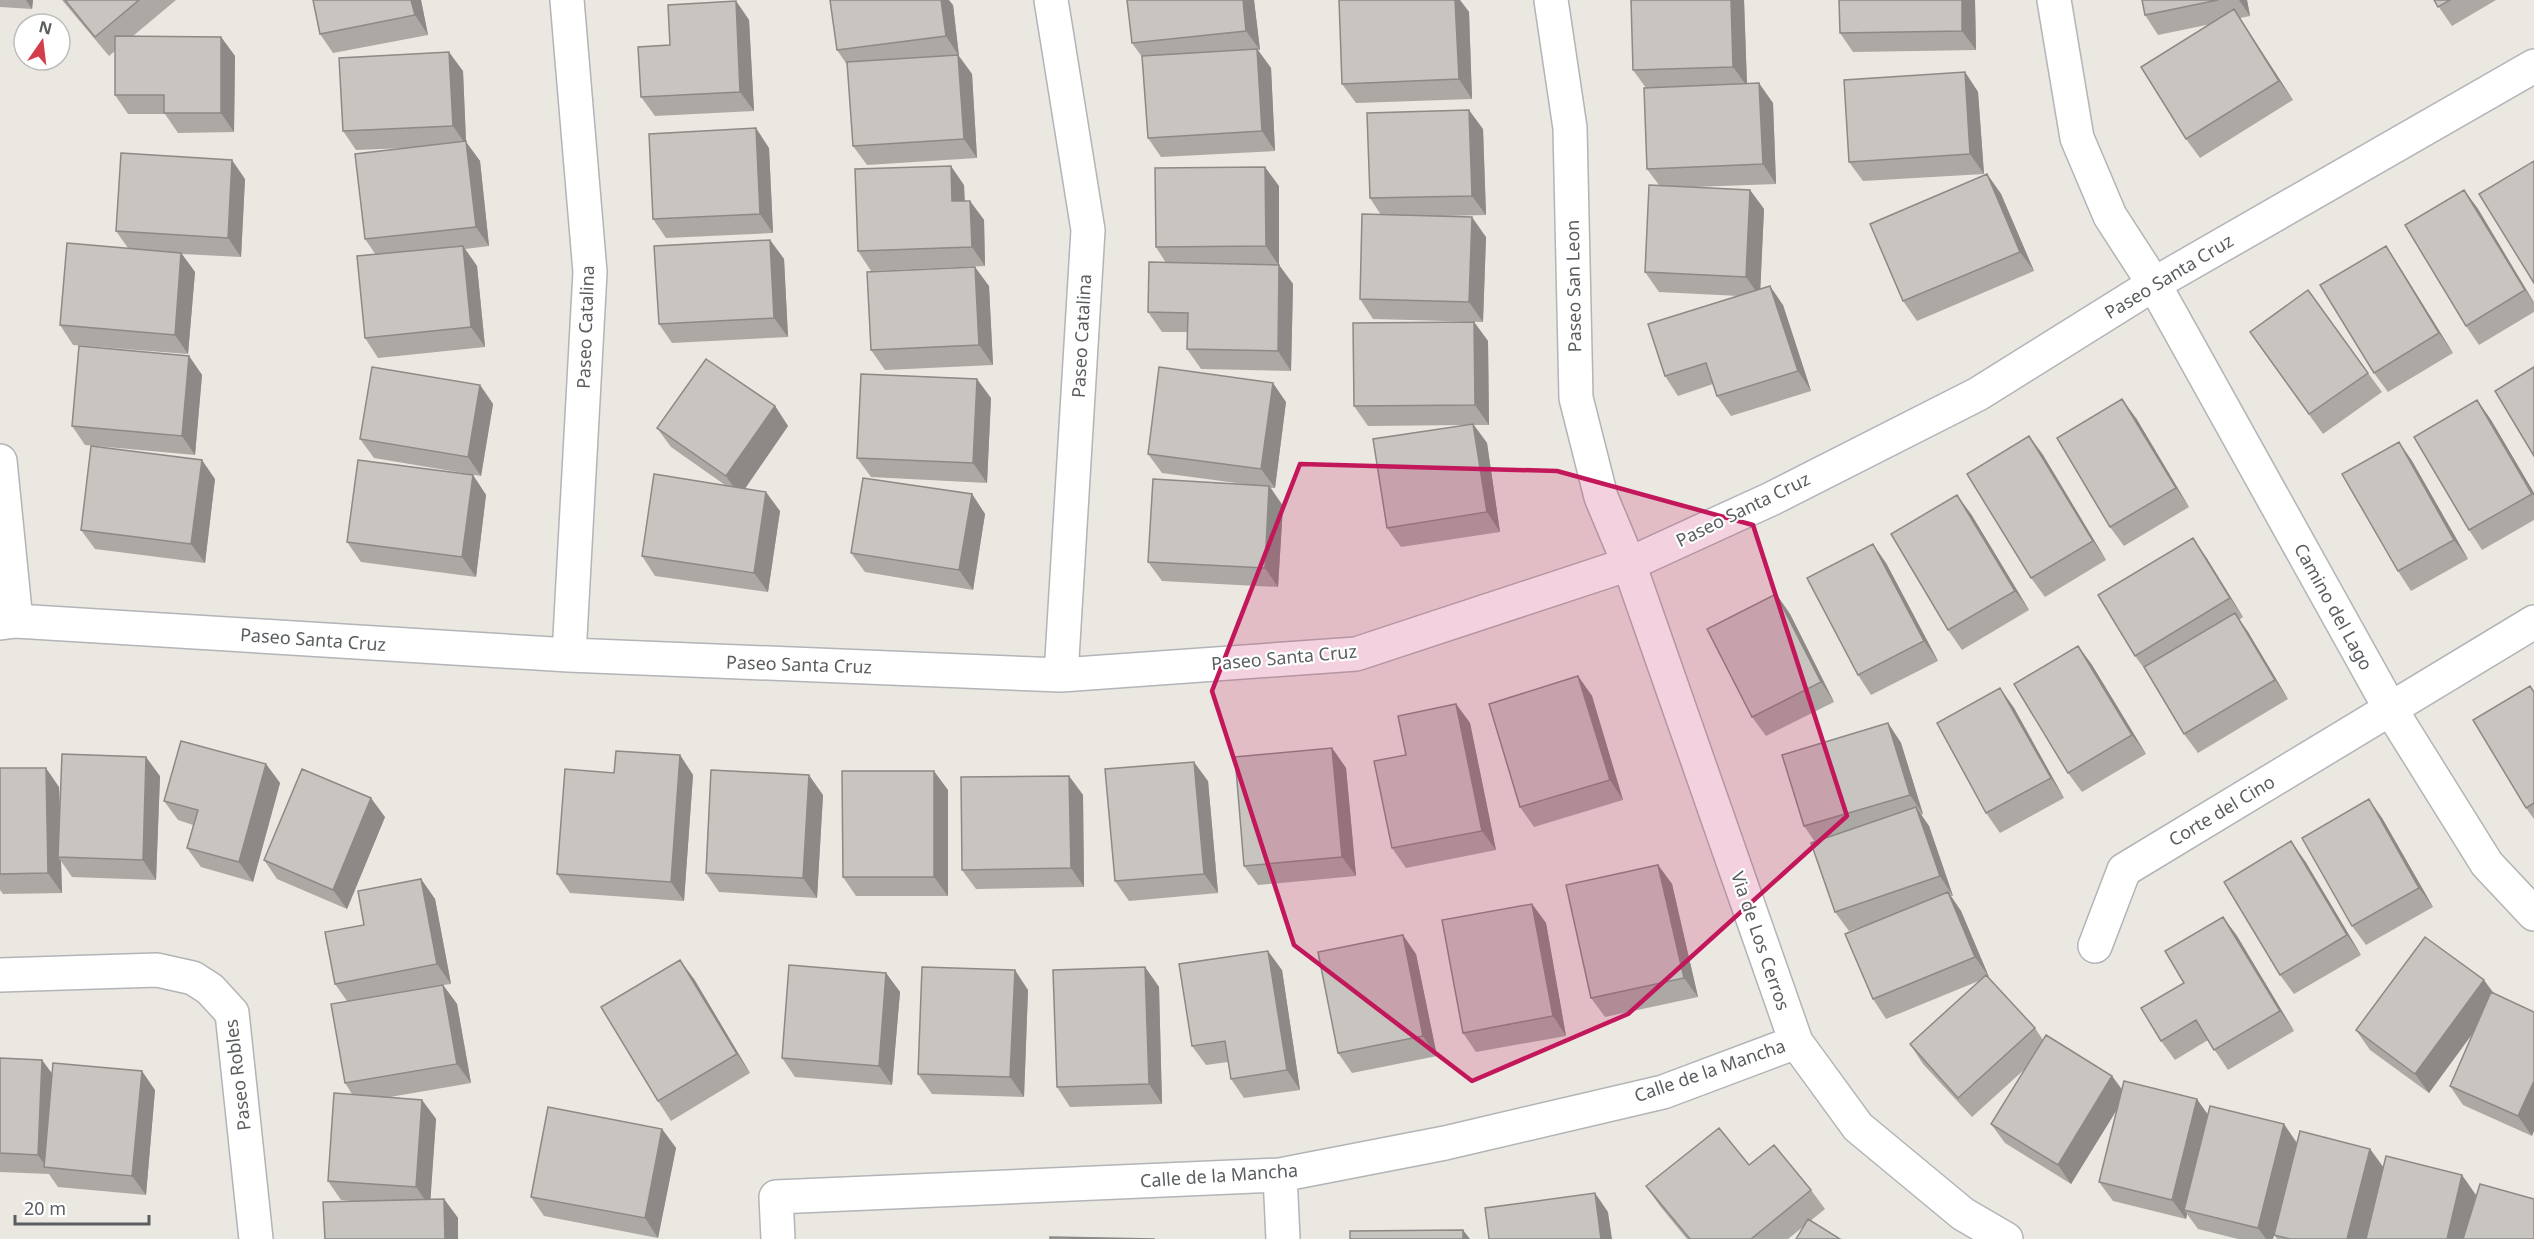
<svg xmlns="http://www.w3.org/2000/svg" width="2534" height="1239" font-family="'Noto Sans',sans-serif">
<rect width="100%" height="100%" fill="#ebe7e1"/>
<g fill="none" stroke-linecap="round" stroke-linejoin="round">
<g stroke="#b2b4b7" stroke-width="36">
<path id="minor" d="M567 0 590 272 569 655
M1051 0 1088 230 1061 675
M1551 0 1570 128 1576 398 1601 497 1629 564 1796 1042 1858 1127 1963 1214 2006 1239
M2054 0 2077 138 2110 216 2154 284 2391 710 2487 864 2534 914
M0 461 16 621
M0 623 16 621 569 655 1061 675 1356 654 1629 564 1771 499 1978 394 2154 284 2534 66
M2095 946 2124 870 2534 622
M0 975 157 970 193 978 210 989 232 1013 256 1239
M1280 1175 1283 1239
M778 1239 776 1197 1280 1175 1445 1143 1663 1092 1796 1042"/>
</g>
<use href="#minor" stroke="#fff" stroke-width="33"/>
</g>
<path fill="#aca9a5" d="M0 0H33L32 9 0 7Z
M62 0H176L133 36 221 37 235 56 234 132 178 133 165 114H128L115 95V51L109 56Z
M421 0 428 35 333 53 320 34Z
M1127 0H1254L1260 50H1258L1271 68 1275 151 1161 157 1148 138 1142 57 1132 43Z
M1339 0H1460L1469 12 1472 99 1356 103 1342 84Z
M1631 0H1744L1747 84 1773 103 1776 184 1693 187 1750 190 1764 209 1760 289 1783 305 1811 391 1731 416 1717 396 1713 384 1678 396 1665 376 1739 296 1659 292 1645 272 1659 185 1647 169 1646 88 1633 70Z
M1975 0 1976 50 1853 52 1840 33Z
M2142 0H2247L2250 16 2240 18 2293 100 2200 158 2186 139 2211 24 2158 35 2145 15Z
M2434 0H2496L2452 26Z
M736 1 749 20 754 111 655 116 641 97 670 45Z
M953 5 959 56 972 74 977 158 867 165 853 146 848 66 837 50Z
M463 71 466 142 480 161 489 246 465 249 477 266 485 347 378 358 365 338 376 255 365 239 406 148 356 150 343 131Z
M1965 72 1978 92 1984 174 1863 181 1849 162Z
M1483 129 1486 215 1444 216 1486 237 1483 322 1373 319 1360 299 1381 215 1370 198Z
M769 148 773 233 666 238 653 219Z
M1987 174 2001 194 2034 271 1917 321 1903 301Z
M245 179 241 257 182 254 195 272 188 354 73 345 60 325 128 248 116 231Z
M964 185 965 201H970L984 220 985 266 871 271 858 251Z
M1279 186V265L1293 284 1291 371 1201 369 1187 349V332H1162L1148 312 1166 263 1156 247Z
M2464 190 2478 209 2534 302V312L2479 345 2466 326Z
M770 240 784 259 788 337 672 343 659 324Z
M2386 246 2399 266 2453 353 2388 392 2374 373Z
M989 286 993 365 885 370 871 350Z
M1474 322 1488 341 1489 425H1474L1487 443 1500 532 1401 547 1387 528 1466 425 1368 426 1354 406Z
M2263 351 2368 373 2382 392 2323 434Z
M189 356 202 375 195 455 85 445 72 426Z
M480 385 493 404 481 476 374 458 360 439Z
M991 398 987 483 871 477 857 458Z
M2477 400 2491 420 2534 493V520L2482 550 2469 530Z
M1286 402 1275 488H1271L1283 506 1278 587 1162 581 1148 562 1251 485 1162 473 1148 454Z
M775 406 788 426 745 488 780 511 768 592 655 576 642 556 725 485 671 447 657 428Z
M2136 418 2189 507 2124 546 2110 527Z
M2029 436 2043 455 2106 560 2045 597 2031 578Z
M2399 442 2412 461 2468 559 2411 591 2398 571Z
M473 475 486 495 476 577 361 562 347 542Z
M215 479 205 563 95 549 81 530Z
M972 494 985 514 973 590 865 572 851 553Z
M1971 514 2029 610 1962 650 1948 630Z
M2206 557 2243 617 2239 620 2248 632 2288 699 2198 753 2184 734 2149 675 2135 656Z
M1886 563 1938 661 1871 695 1858 675Z
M1776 594 1790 614 1834 702 1766 736 1752 717Z
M2078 646 2092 665 2146 754 2082 792 2068 773Z
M1578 676 1592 696 1623 800 1534 827 1520 807Z
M2000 688 2014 708 2064 798 2000 833 1986 813Z
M2534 691V819L2526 808Z
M1456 704 1470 723 1496 850 1406 868 1392 848 1406 755Z
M1888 723 1901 743 1923 814 1921 815 1929 826 1953 896H1951L1961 911 1989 977H1988L2035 1028 2043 1040 2112 1076 2122 1090 2208 1115 2297 1143 2370 1149 2383 1168 2476 1195 2534 1239H2277L2274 1235 2273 1239H2238L2198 1229 2187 1214 2186 1219 2113 1201 2099 1182 2117 1109 2071 1184 2005 1143 1991 1124 2026 1068 1972 1117 1923 1064 1910 1044 1981 980 1886 1019 1873 999 1870 924 1849 931 1835 912 1815 842 1804 826Z
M1332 748 1346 768 1356 876 1258 885 1244 866Z
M680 755 693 775 684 901 570 893 557 874Z
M266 764 280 783 253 882 201 867 187 848 193 825 178 820 164 801Z
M0 768 59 787 60 811 160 776 156 880 72 877 61 861 62 893 3 894 0 890Z
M1069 776 1083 795 1084 887 976 889 962 870Z
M1208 781 1218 893 1129 901 1115 881Z
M948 790V896H856L843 877Z
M823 795 817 898 719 892 706 873Z
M385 817 347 909 277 879 264 860Z
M2382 818 2433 907 2366 945 2352 926Z
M2305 861 2361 955 2294 994 2280 975Z
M1658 865 1672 884 1698 997 1605 1017 1591 998Z
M421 879 435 899 451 984 443 985 457 1004 471 1083 390 1097 422 1100 436 1119 430 1199H444L458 1218 352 1201 341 1200 328 1181 352 1094 345 1083 347 1001 335 984 364 925Z
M1532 904 1546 923 1566 1036 1476 1052 1463 1033Z
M2223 917 2237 936 2294 1031 2228 1070 2208 1040 2175 1060 2161 1041 2184 983Z
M2425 937 2532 1136 2463 1105 2450 1086 2473 1032 2429 1093 2370 1050 2356 1030Z
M1416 954 1437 1056 1352 1073 1338 1053Z
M1145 967 1159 987 1162 1104 1070 1107 1057 1087Z
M1282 970 1300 1090 1244 1098 1231 1079 1228 1062 1206 1065 1192 1046Z
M886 973 900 992 892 1085 795 1077 782 1058Z
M694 979 750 1073 671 1121 658 1101Z
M1028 990 1024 1097 932 1094 918 1074Z
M0 1058 42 1060 52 1074 155 1090 146 1195 58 1187 49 1174 0 1172Z
M662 1129 676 1148 658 1238 544 1216 531 1197Z
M1749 1165 1811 1190 1825 1209 1788 1239H1687L1660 1206 1646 1186Z"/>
<path fill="#8c8986" d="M26 0H33L32 9Z
M411 0H421L428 35 415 15Z
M941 0H949L953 5 959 56 946 36Z
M1243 0H1254L1260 50 1246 31Z
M1455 0H1460L1469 12 1472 99 1459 79Z
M1731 0H1744L1747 86 1733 67Z
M1962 0H1975L1976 50 1962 31Z
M2239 0H2247L2250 16Z
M736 1 749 20 754 111 740 92Z
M2234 9 2247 29 2293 100 2279 81Z
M221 37 235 56 234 132 221 113Z
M1257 49 1271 68 1275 151 1262 131Z
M449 52 463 71 466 142 480 161 489 246 476 227 466 145 453 126Z
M958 55 972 74 977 158 964 139Z
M1965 72 1978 92 1984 174 1970 154Z
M1759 83 1773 103 1776 184 1763 164Z
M1469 110 1483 129 1486 215 1472 196Z
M756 128 769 148 773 233 760 214Z
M232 160 245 179 241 257 228 238Z
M951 166 964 185 965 220 952 201Z
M1265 167 1279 186V265L1293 284 1291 371 1278 351 1279 266 1266 246Z
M1987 174 2001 194 2034 271 2020 252Z
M1750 190 1764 209 1760 297 1746 277Z
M2464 190 2478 209 2534 303 2525 290Z
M970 201 984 220 985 266 972 247Z
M1472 217 1486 237 1483 322 1469 302Z
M770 240 784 259 788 337 774 318Z
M463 246 477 266 485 347 471 327Z
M2386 246 2399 266 2453 353 2439 333Z
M181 253 195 272 188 354 175 335Z
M975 267 989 286 993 365 979 345Z
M1770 286 1783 305 1811 391 1798 371Z
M1474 322 1488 341 1489 425 1475 405Z
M189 356 202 375 195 455 182 436Z
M977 379 991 398 987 483 973 463Z
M1273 383 1286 402 1275 488 1261 469Z
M480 385 493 404 481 476 468 457Z
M2122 399 2136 418 2189 507 2176 488Z
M2477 400 2491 420 2534 493V496Z
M775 406 788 426 740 496 726 476Z
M1473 424 1487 443 1500 532 1487 512Z
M2029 436 2043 455 2106 560 2093 541Z
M2399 442 2412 461 2468 559 2454 540Z
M202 460 215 479 205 563 191 544Z
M473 475 486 495 476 577 462 557Z
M1269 486 1283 506 1278 587 1265 568Z
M766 492 780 511 768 592 754 573Z
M972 494 985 514 973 590 959 570Z
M1957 495 1971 514 2029 610 2015 591Z
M2193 538 2206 557 2243 617 2230 598Z
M1873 544 1886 563 1938 661 1924 641Z
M1776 594 1790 614 1834 702 1821 682Z
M2235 613 2248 632 2288 699 2275 680Z
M2078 646 2092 665 2146 754 2132 735Z
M1578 676 1592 696 1623 800 1610 780Z
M2000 688 2014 708 2064 798 2051 778Z
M1456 704 1470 723 1496 850 1482 831Z
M1888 723 1901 743 1923 814 1910 795Z
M1332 748 1346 768 1356 876 1342 857Z
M680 755 693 775 684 901 671 882Z
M146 757 160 776 156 880 143 860Z
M1194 762 1208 781 1218 893 1204 874Z
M266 764 280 783 253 882 239 862Z
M46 768 59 787 61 858 58 857 61 861 62 893 48 873Z
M934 771 948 790V896L934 877Z
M809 775 823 795 817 898 803 878Z
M1069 776 1083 795 1084 887 1071 868Z
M371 798 385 817 347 909 333 890Z
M2369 799 2382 818 2433 907 2419 888Z
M1916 807 1929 826 1953 896 1940 876Z
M2291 841 2305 861 2361 955 2347 935Z
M1658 865 1672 884 1698 997 1684 978Z
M421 879 435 899 451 984 437 964Z
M1948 892 1961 911 1989 977 1975 957Z
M1532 904 1546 923 1566 1036 1553 1016Z
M2223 917 2237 936 2294 1031 2280 1011Z
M1403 935 1416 954 1437 1056 1423 1036Z
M1268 951 1282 970 1300 1090 1287 1070Z
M680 960 694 979 750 1073 737 1054Z
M1145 967 1159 987 1162 1104 1149 1084Z
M1015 970 1028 990 1024 1097 1010 1077Z
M886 973 900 992 892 1085 879 1066Z
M2484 980 2498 999 2429 1093 2415 1074Z
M443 985 457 1004 471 1083 457 1064Z
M42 1060 56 1079 47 1168 38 1155Z
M142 1071 155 1090 146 1195 132 1176Z
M2112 1076 2126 1095 2071 1184 2058 1165Z
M2534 1081V1131L2532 1136 2518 1116Z
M2197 1099 2211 1119 2184 1210 2187 1214 2186 1219 2172 1200Z
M422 1100 436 1119 430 1207 416 1187Z
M2284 1124 2297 1143 2273 1239H2266L2258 1228Z
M662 1129 676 1148 658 1238 645 1218Z
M2370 1149 2384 1168 2366 1239H2347Z
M2462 1175 2476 1195 2465 1239H2447Z
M1595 1193 1608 1212 1612 1239H1601Z
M444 1199 458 1218V1239H445Z
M1463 1230 1470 1239H1463Z"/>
<path fill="#c8c4c0" stroke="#8c8986" stroke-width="1.5" d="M65 0H139L95 37Z
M313 0H411L415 15 320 34Z
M830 0H941L946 36 837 50Z
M1127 0H1243L1246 31 1132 43Z
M1339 0H1455L1459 79 1342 84Z
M1631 0H1731L1733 67 1633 70Z
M1839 0H1962V31L1840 33Z
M2142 0H2218L2145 15Z
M2434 0H2450L2438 7Z
M736 1 740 92 641 97 638 47 670 45 668 5Z
M2234 9 2279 81 2186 139 2141 67Z
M115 36 221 37V113H164V95H115Z
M1257 49 1262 131 1148 138 1142 56Z
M449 52 453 126 343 131 339 58Z
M958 55 964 139 853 146 847 62Z
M1965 72 1970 154 1849 162 1844 80Z
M1759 83 1763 164 1647 169 1644 88Z
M1469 110 1472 196 1370 198 1367 113Z
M756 128 760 214 653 219 649 134Z
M466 141 476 227 365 239 355 154Z
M121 153 232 160 228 238 116 231Z
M2534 161V283L2479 194Z
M951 166 952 201H970L972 247 858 251 855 169Z
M1265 167 1266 246 1156 247 1155 168Z
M1987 174 2020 252 1903 301 1870 224Z
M1649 185 1750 190 1746 277 1645 272Z
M2464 190 2525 290 2466 326 2405 225Z
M1362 214 1472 217 1469 302 1360 299Z
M770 240 774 318 659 324 654 246Z
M67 243 181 253 175 335 60 325Z
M463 246 471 327 365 338 357 256Z
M2386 246 2439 333 2374 373 2320 285Z
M1149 262 1279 265 1278 351 1187 349 1188 313 1148 312Z
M975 267 979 345 871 350 867 272Z
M1770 286 1798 371 1717 396 1706 363 1665 376 1648 324Z
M2308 290 2368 373 2309 414 2250 332Z
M1474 322 1475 405 1354 406 1353 323Z
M79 346 189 356 182 436 72 426Z
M706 359 775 406 726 476 657 428Z
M372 367 480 385 468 457 360 439Z
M1159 367 1273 383 1261 469 1148 454Z
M2534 367V456L2495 391Z
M861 374 977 379 973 463 857 458Z
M2122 399 2176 488 2110 527 2057 438Z
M2477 400 2532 494 2469 530 2414 437Z
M1473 424 1487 512 1387 528 1373 439Z
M2029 436 2093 541 2031 578 1967 474Z
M2399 442 2454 540 2398 571 2342 474Z
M91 446 202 460 191 544 81 530Z
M358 460 473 475 462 557 347 542Z
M654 474 766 492 754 573 642 556Z
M863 478 972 494 959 570 851 553Z
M1153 479 1269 486 1265 568 1148 562Z
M1957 495 2015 591 1948 630 1891 534Z
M2193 538 2230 598 2135 656 2098 595Z
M1873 544 1924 641 1858 675 1807 578Z
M1776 594 1821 682 1752 717 1707 629Z
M2235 613 2275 680 2184 734 2144 667Z
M2078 646 2132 735 2068 773 2014 684Z
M1578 676 1610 780 1520 807 1489 704Z
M2530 686 2534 692V803L2526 808 2473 720Z
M2000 688 2051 778 1986 813 1937 723Z
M1456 704 1482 831 1392 848 1374 761 1406 755 1398 716Z
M1888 723 1910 795 1804 826 1782 755Z
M181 741 266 764 239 862 187 848 198 810 164 801Z
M1332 748 1342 857 1244 866 1235 757Z
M616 751 680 755 671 882 557 874 565 769 614 773Z
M62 754 146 757 143 860 58 857Z
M1194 762 1204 874 1115 881 1105 769Z
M0 768H46L48 873 0 874Z
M302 769 371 798 333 890 264 860Z
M711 770 809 775 803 878 706 873Z
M842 771H934V877H843Z
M1069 776 1071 868 962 870 961 777Z
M2369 799 2419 888 2352 926 2302 838Z
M1916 807 1940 876 1835 912 1811 843Z
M2291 841 2347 935 2280 975 2224 882Z
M1658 865 1684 978 1591 998 1566 885Z
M421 879 437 964 335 984 325 932 364 925 358 891Z
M1948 892 1975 957 1873 999 1845 934Z
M1532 904 1553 1016 1463 1033 1442 920Z
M2223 917 2280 1011 2214 1050 2196 1020 2161 1041 2141 1008 2184 983 2165 951Z
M1403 935 1423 1036 1338 1053 1318 952Z
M2425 937 2484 980 2415 1074 2356 1030Z
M1268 951 1287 1070 1231 1079 1225 1041 1192 1046 1179 964Z
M680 960 737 1054 658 1101 601 1007Z
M789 965 886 973 879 1066 782 1058Z
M922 967 1015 970 1010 1077 918 1074Z
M1145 967 1149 1084 1057 1087 1053 970Z
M1986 975 2035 1028 1958 1098 1910 1044Z
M443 985 457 1064 345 1083 331 1004Z
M2491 992 2534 1012V1081L2518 1116 2450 1086Z
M2046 1035 2112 1076 2058 1165 1991 1124Z
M0 1058 42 1060 38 1155 0 1153Z
M53 1063 142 1071 132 1176 44 1167Z
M2124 1081 2197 1099 2172 1200 2099 1182Z
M334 1093 422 1100 416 1187 328 1181Z
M2210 1106 2284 1124 2258 1228 2184 1210Z
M548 1107 662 1129 645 1218 531 1197Z
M1719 1128 1749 1165 1774 1145 1811 1190 1751 1239H1690L1646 1186Z
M2300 1131 2370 1149 2347 1239H2290L2274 1235Z
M2386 1156 2462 1175 2447 1239H2366Z
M2480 1184 2534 1199V1239H2463Z
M1595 1193 1601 1239H1489L1485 1208Z
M444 1199 445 1239H325L323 1202Z
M1808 1219 1840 1239H1796Z
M1463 1230V1239H1350V1231Z
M1050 1237 1155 1239H1050Z"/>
<path fill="#c2185b" fill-opacity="0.2" stroke="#c2185b" stroke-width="4.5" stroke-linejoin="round" d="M1300 464 1557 471 1753 525 1847 816 1628 1014 1472 1081 1294 945 1212 691Z"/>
<g text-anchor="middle" stroke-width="4.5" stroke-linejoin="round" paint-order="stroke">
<g font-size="18" fill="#5a5e60" stroke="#fff">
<text transform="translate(2169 277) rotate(-31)" y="6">Paseo Santa Cruz</text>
<text transform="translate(1574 286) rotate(-91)" y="6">Paseo San Leon</text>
<text transform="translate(586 327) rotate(-88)" y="6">Paseo Catalina</text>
<text transform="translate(1082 336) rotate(-87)" y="6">Paseo Catalina</text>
<text transform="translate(1743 510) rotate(-26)" y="6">Paseo Santa Cruz</text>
<text transform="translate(2333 607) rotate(61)" y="6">Camino del Lago</text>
<text transform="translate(313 640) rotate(4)" y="6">Paseo Santa Cruz</text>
<text transform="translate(1284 658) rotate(-5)" y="6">Paseo Santa Cruz</text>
<text transform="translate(799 665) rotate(2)" y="6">Paseo Santa Cruz</text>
<text transform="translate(2222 811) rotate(-31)" y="6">Corte del Cino</text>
<text transform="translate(1760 941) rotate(71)" y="6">Via de Los Cerros</text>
<text transform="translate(1710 1071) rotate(-19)" y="6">Calle de la Mancha</text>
<text transform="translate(238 1075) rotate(-97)" y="6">Paseo Robles</text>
<text transform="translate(1219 1176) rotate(-4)" y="6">Calle de la Mancha</text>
</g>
</g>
<g transform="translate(42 42) rotate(14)"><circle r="28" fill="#ffffff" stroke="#bdbfbf" stroke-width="1.5"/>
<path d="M0-4.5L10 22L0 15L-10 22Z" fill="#d43e4b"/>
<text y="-9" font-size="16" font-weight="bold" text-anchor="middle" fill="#5a5e60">N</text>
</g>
<path d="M15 1215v9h134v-9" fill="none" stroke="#5a5e60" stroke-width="3"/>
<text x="24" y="1215" font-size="18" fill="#5a5e60" stroke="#ffffff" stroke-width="4.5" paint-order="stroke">20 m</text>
</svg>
